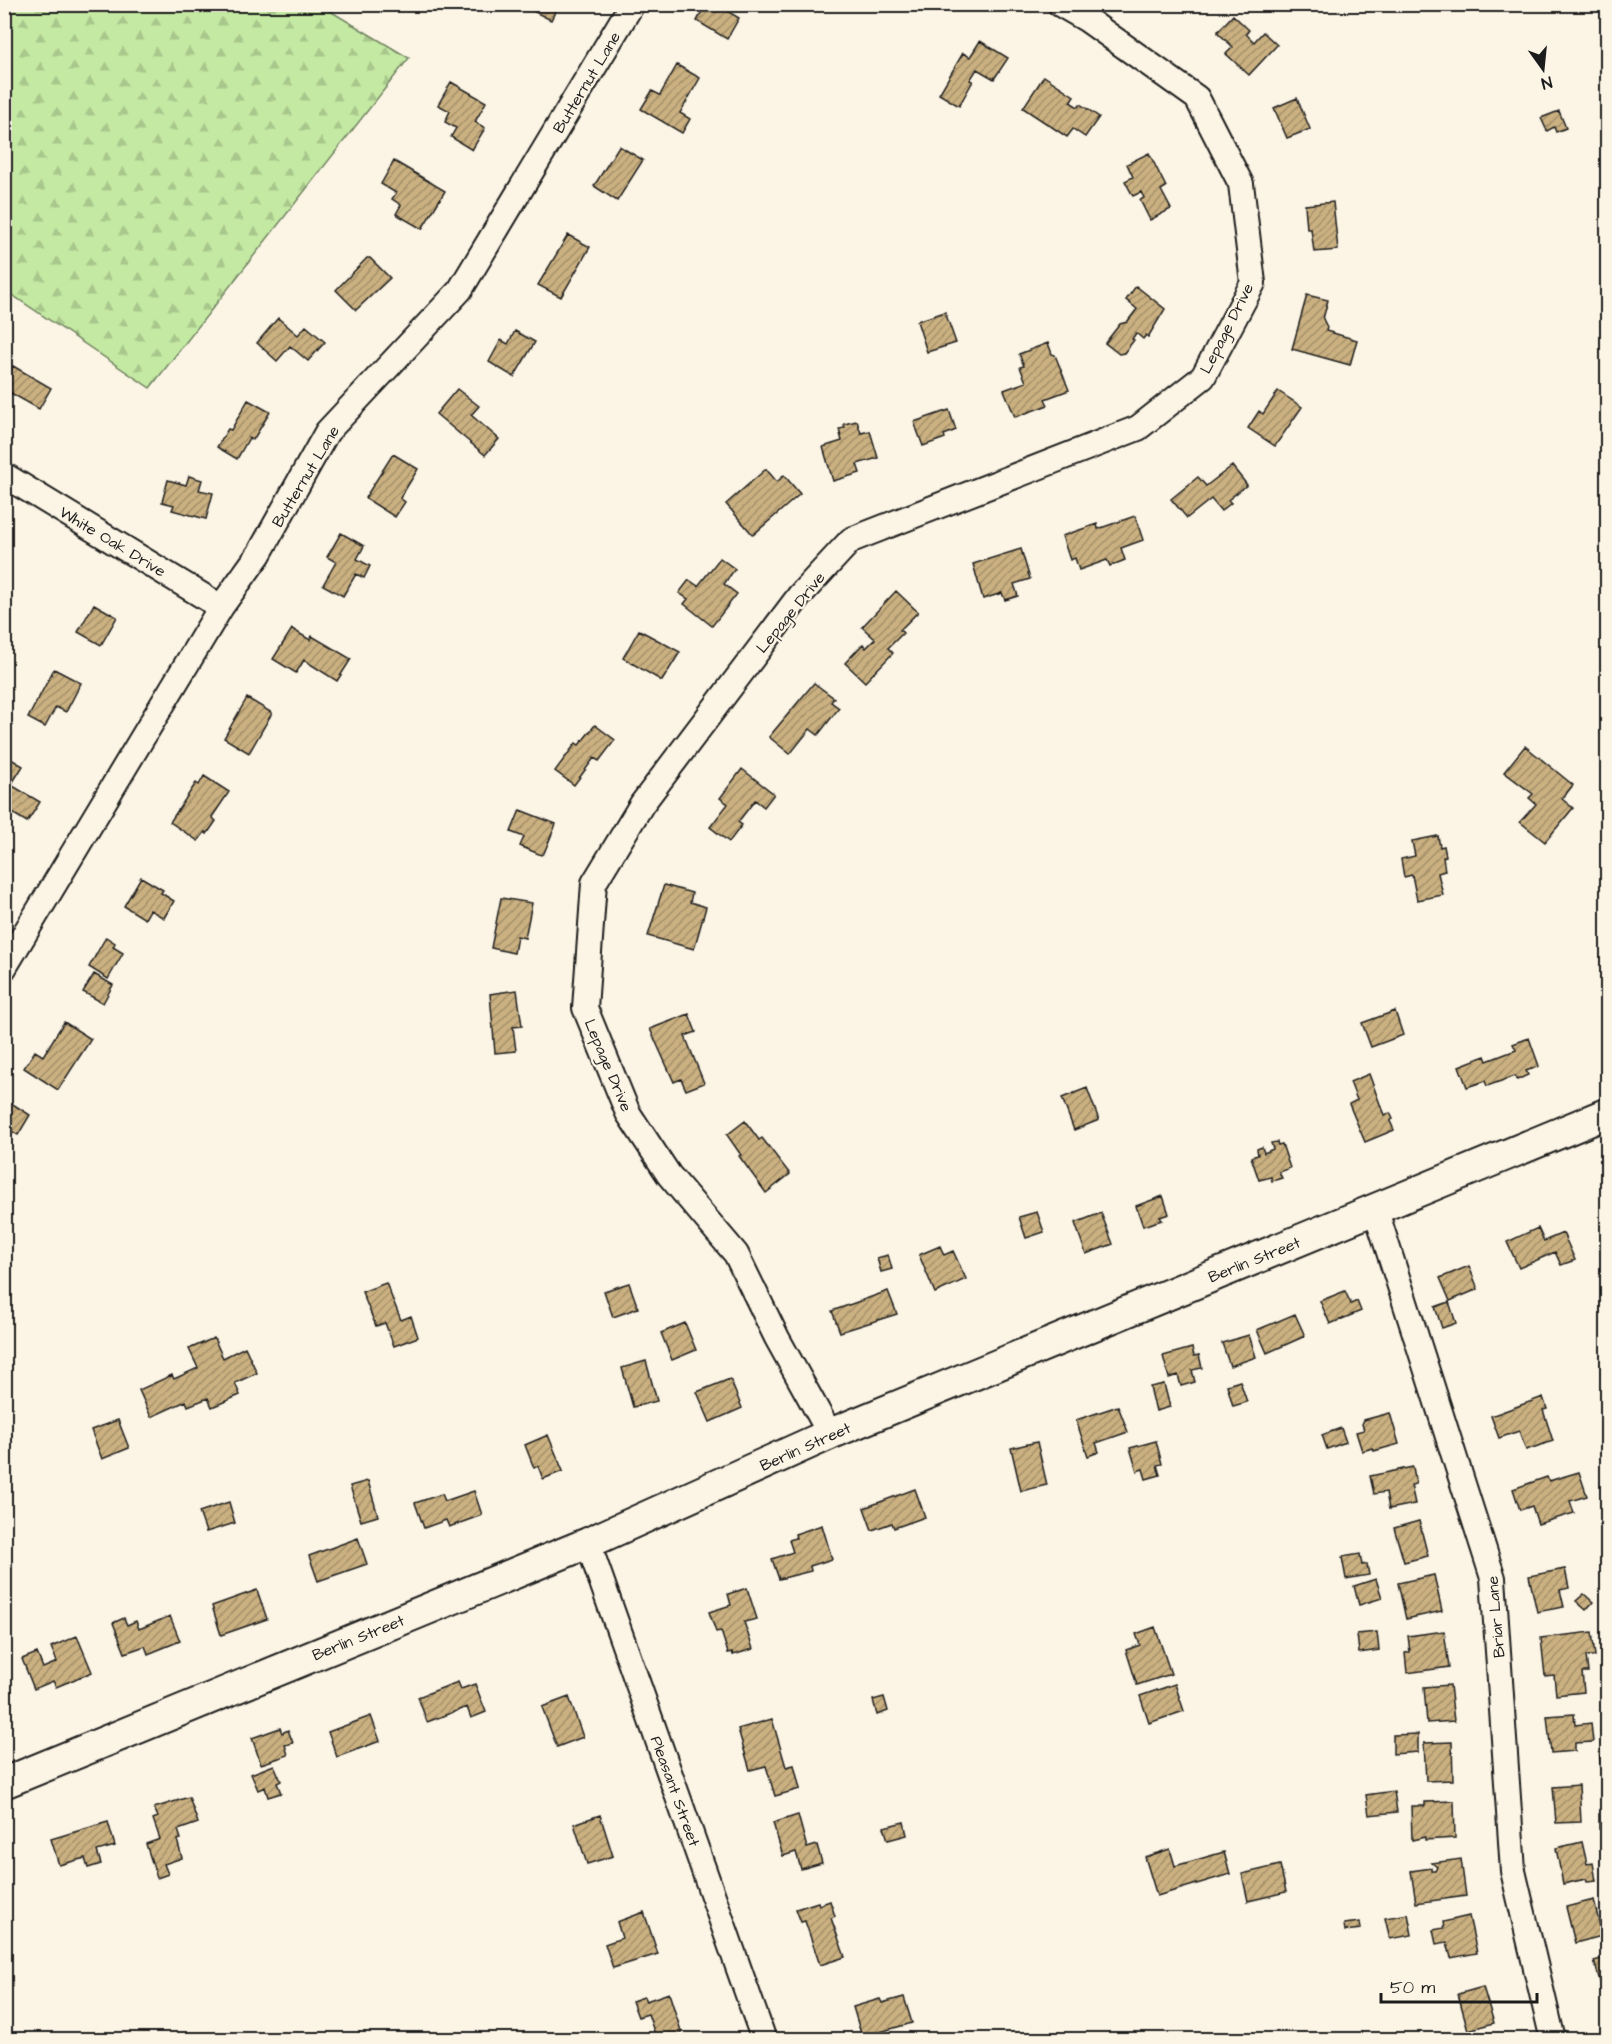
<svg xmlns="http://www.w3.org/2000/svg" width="1612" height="2044" font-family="'Architects Daughter',sans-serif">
<defs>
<pattern id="forest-firs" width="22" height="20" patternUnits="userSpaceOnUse" patternTransform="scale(1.5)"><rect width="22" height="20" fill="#c4e9a3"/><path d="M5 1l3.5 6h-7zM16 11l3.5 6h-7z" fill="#a8c78c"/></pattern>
<pattern id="building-hatch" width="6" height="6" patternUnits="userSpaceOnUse" patternTransform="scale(1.5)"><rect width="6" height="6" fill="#cbb181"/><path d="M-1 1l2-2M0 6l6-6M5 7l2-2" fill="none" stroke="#a48f69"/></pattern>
</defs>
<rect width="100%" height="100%" fill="#fcf5e5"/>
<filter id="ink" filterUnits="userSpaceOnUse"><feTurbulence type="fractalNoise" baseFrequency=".0167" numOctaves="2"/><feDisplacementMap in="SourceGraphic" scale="12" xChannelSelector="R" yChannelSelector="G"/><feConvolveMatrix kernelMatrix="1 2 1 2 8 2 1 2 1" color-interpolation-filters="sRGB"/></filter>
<g filter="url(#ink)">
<path fill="url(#forest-firs)" stroke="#708260" stroke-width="1.5" d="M4 5H320L409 58 150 388 5 290Z"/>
<path fill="url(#building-hatch)" stroke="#1c1c1c" stroke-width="1.5" d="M507 4H559L551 20 523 6 521 11Z
M706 4H731L727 11 739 18 727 39 697 21Z
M1160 4H1173L1169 10Z
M1233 15 1249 30 1246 34 1254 42 1263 32 1277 45 1249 75 1226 54 1233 47 1218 33V31Z
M1608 36V48H1606L1603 38Z
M980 41 1008 58 994 79 977 69 970 80 973 81 959 106 939 94 963 53 970 57Z
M677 65 700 78 680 113 690 119 682 133 641 109 652 91 660 95Z
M1044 76 1074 96 1070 102 1078 107 1080 104 1099 117 1085 137 1073 129 1067 137 1023 108Z
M451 82 486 102 475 122 485 128 472 150 451 137 456 128 445 122 450 111 438 105Z
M1297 98 1310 129 1287 138 1274 108Z
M1559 111 1566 128 1556 132 1554 127 1547 131 1541 118Z
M619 146 643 160 617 201 594 186Z
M1149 153 1166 187 1161 190 1171 209 1150 220 1140 200 1144 198 1141 192 1133 196 1125 181 1133 177 1127 164Z
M394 161 445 191 422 229 396 214 401 205 392 199 396 193 381 184Z
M1333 202 1338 250 1314 252 1311 229H1307L1305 205Z
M568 235 590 247 561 297 538 285Z
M367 258H370L390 278 356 310 336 290Z
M1136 286 1165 309 1148 337 1146 335 1143 339 1136 333 1132 339 1134 340 1124 353 1119 354 1105 343 1120 324 1127 322 1137 309 1126 300Z
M1307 295 1328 300 1323 319 1327 327 1326 331 1357 340 1350 365 1292 349Z
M945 312 956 343 927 352 917 321Z
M278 318 298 335 306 326 325 342 308 361 290 346 277 361 257 343Z
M515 331 535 342 514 377 489 362 501 340 508 344Z
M1048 343 1052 354 1055 355 1069 390 1045 399 1048 405 1015 417 1004 390 1026 382 1020 367 1024 366 1019 354Z
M13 366 51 388 39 409 11 393 4 405V381Z
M457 389 479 406 471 415 499 439 485 455 436 414Z
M1278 391 1302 407 1275 446 1248 428 1259 411 1263 414Z
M248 400 270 412 253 440 249 438 237 459 217 447 228 429 231 430Z
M949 410 956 430 944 435 945 438 923 446 914 422Z
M857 421 861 433 870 431 878 458 857 464 860 473 833 481 823 447 842 441 839 429 845 428 844 424Z
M393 454 418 469 400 498 405 502 395 517 365 498Z
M1232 466 1247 485 1228 500 1231 503 1221 511 1211 499 1187 518 1171 499 1198 477 1206 486Z
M766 469 777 482 784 475 800 494 753 535 726 504Z
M189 476 202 480 199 490 213 493 206 519 172 510 174 505 162 502 168 480 186 485Z
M1135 516 1143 540 1121 548 1125 560 1110 566 1107 560 1079 570 1075 558 1070 560 1062 536 1097 524 1098 529Z
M341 533 364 546 357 559 370 566 364 578 356 574 343 596 323 585 336 562 327 557Z
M1021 549 1030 579 1014 584 1018 596 1005 600 1002 593 983 599 973 564Z
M720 558 735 569 724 584 737 594 712 626 684 604 688 599 679 593 689 580 698 586Z
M896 591 918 612 900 630 903 633 888 648 893 653 865 682 845 663 863 644 866 648 875 639 862 627Z
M94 604 117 617 101 645 78 632Z
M292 629 310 640 312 636 351 659 337 681 304 660 296 673 273 659Z
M639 630 680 652 662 681 623 658Z
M54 669 81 683 66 712 56 707 45 727 28 718Z
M814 683 834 698 831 702 839 708 818 735 810 729 790 754 769 737Z
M247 698 272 713 249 753 224 738Z
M595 725 615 740 599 761 594 758 574 785 555 771 576 743 579 745Z
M1525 746 1573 785 1562 799 1573 808 1545 842 1520 822 1536 804 1529 798 1533 794 1504 772Z
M4 755 23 766 11 785 40 802 27 822 4 808Z
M742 769 774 794 764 807 755 800 738 822 742 825 729 842 710 827 728 804 720 798Z
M204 776 229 792 212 817 216 821 207 834 205 832 198 841 170 822 196 783 199 785Z
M520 810 556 824 544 853 541 855 520 846 524 837 511 832Z
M1438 836 1440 847 1444 846 1446 856 1443 857 1445 871 1438 873 1443 895 1417 900 1412 875 1404 877 1401 859 1415 856 1412 841Z
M141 877 163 890 161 893 174 901 164 918 150 910 145 919 124 906Z
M664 885 692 893 690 902 706 907 694 949 648 936Z
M501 898 532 903 525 938 517 936 514 953 491 948Z
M106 937 115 943 113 947 123 953 108 979 89 967Z
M94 974 113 985 103 1003 83 992Z
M517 990 522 1026 513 1027 516 1051 495 1053 490 994Z
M1395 1011 1403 1035 1371 1047 1362 1023Z
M689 1014 696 1032 685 1036 704 1083 686 1090 681 1079 674 1082 650 1029Z
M64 1022 91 1039 58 1090 24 1068 35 1051 43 1056Z
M1529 1038 1539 1066 1526 1071 1528 1075 1517 1080 1515 1076 1487 1086 1485 1081 1467 1087 1459 1066 1485 1056 1487 1061 1516 1050 1513 1044Z
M1369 1074 1384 1115 1390 1113 1393 1119 1390 1121 1394 1130 1365 1142 1349 1104 1357 1100 1350 1082Z
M1087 1088 1099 1120 1074 1130 1062 1098Z
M11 1103 30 1115 18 1135 13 1132 4 1145V1113Z
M745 1121 759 1140 762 1138 790 1174 766 1193 739 1156 741 1155 727 1135Z
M1277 1142 1278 1145 1282 1144 1290 1168 1279 1172 1282 1178 1272 1181 1271 1177 1259 1180 1251 1157 1258 1155 1257 1149 1262 1147 1264 1153 1273 1149 1271 1143Z
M1608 1187V1206L1601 1189Z
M1163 1196 1169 1214 1160 1217 1162 1220 1143 1226 1136 1206Z
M1037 1212 1044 1232 1026 1238 1019 1217Z
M1101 1213 1113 1244 1086 1254 1075 1223Z
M1538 1228 1544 1241 1563 1233 1575 1260 1561 1265 1555 1252 1519 1268 1507 1242Z
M940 1246 944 1255 953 1251 966 1279 935 1293 919 1255Z
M888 1255 892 1269 881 1272 877 1258Z
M1469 1266 1478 1289 1450 1301 1440 1278Z
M386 1283 401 1320 411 1316 418 1337 394 1346 385 1323 376 1326 362 1292Z
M629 1283 638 1308 613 1317 604 1291Z
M888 1291 897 1314 840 1332 832 1311Z
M1345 1291 1351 1304 1357 1301 1361 1311 1330 1324 1320 1301Z
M1449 1302 1456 1323 1442 1328 1435 1307Z
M1295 1314 1305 1336 1267 1353 1257 1330Z
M685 1323 696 1350 672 1360 661 1333Z
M1249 1335 1256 1357 1230 1366 1222 1343Z
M214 1338 223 1358 245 1347 257 1373 235 1383 240 1395 212 1407 208 1398 188 1406 186 1401 151 1417 139 1390 172 1375 174 1379 198 1368 189 1349Z
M1192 1348 1194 1356 1199 1355 1202 1368 1192 1370 1195 1382 1181 1386 1178 1375 1169 1378 1163 1356Z
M646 1361 657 1401 633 1407 622 1368Z
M730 1379 742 1408 710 1422 697 1392Z
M1240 1381 1247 1402 1233 1406 1227 1385Z
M1164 1384 1170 1407 1156 1411 1150 1387Z
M1543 1397 1547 1409 1543 1410 1553 1441 1526 1450 1519 1431 1499 1438 1491 1416Z
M1118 1406 1128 1432 1096 1443 1099 1452 1088 1456 1076 1420Z
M1390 1413 1399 1444 1374 1451 1373 1448 1362 1451 1356 1432 1364 1430 1362 1424 1364 1420Z
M118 1420 129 1448 102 1459 91 1430Z
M1341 1428 1346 1442 1327 1449 1322 1435Z
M548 1435 563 1471 543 1479 538 1466 534 1468 525 1445Z
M1156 1441 1162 1464 1157 1465 1160 1475 1146 1479 1143 1469 1137 1471 1130 1448Z
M1037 1442 1047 1485 1021 1491 1011 1448Z
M1413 1467 1416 1484 1411 1485 1415 1504 1389 1509 1386 1492 1374 1494 1370 1476Z
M1579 1472 1587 1496 1570 1501 1574 1513 1538 1524 1532 1506 1520 1510 1513 1489 1547 1477 1549 1481Z
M368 1481 378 1516 361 1521 350 1486Z
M915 1489 925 1517 894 1528 892 1523 872 1530 864 1508Z
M474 1491 482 1515 449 1527 446 1520 424 1528 415 1503 442 1494 445 1501Z
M229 1502 235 1523 206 1532 199 1512Z
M1419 1521 1428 1556 1404 1562 1394 1528Z
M822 1525 832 1559 810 1566 811 1571 779 1579 772 1559 793 1552 789 1540 796 1538 795 1534Z
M358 1538 367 1564 318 1581 309 1556Z
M1360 1554 1362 1565 1367 1564 1369 1575 1346 1579 1342 1557Z
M1565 1569 1569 1588 1560 1590 1564 1607 1537 1612 1529 1576Z
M1434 1575 1442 1611 1406 1619 1398 1583Z
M1376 1579 1382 1598 1359 1605 1354 1586Z
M747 1588 757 1619 744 1622 753 1649 733 1655 732 1652 728 1653 721 1631 716 1632 709 1612 731 1605 728 1594Z
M257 1590 267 1619 221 1635 212 1606Z
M1584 1594 1593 1602 1586 1610 1576 1601Z
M170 1616 180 1641 148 1654 145 1646 125 1653 113 1623 124 1618 127 1625 136 1621 139 1629Z
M1155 1627 1171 1674 1137 1685 1126 1650 1140 1645 1136 1634Z
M1444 1631 1449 1667 1407 1673 1405 1653 1410 1652 1408 1636Z
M1377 1632 1379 1650 1359 1653 1357 1634Z
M1592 1632 1595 1656H1586L1588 1672H1582L1584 1692 1556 1695 1554 1675 1545 1676 1541 1638Z
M77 1636 92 1672 56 1687 53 1681 34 1689 22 1659 37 1653 43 1668 57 1662 51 1647Z
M458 1682 461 1689 475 1684 486 1712 471 1718 467 1707 427 1722 418 1697Z
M1175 1684 1184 1711 1149 1723 1140 1696Z
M1450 1685 1454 1721 1427 1723 1424 1687Z
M569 1697 583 1737 557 1747 542 1707Z
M884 1697 888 1711 877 1715 873 1700Z
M1574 1714 1575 1725 1591 1723 1593 1742 1575 1743V1751L1551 1753 1547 1716Z
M371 1716 380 1741 337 1757 328 1732Z
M772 1719 786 1767 794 1765 800 1789 775 1796 766 1766 750 1770 738 1729Z
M280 1728 282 1733 288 1730 293 1743 285 1745 288 1755 261 1764 252 1738Z
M1418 1734V1752L1393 1754V1735Z
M1452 1742 1453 1780 1426 1781 1424 1743Z
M1608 1749V1767H1601L1599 1750Z
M274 1765 281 1781 277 1783 281 1793 268 1797 265 1787 258 1790 251 1774Z
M1579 1785 1581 1822 1556 1823 1553 1787Z
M1394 1791 1397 1812 1369 1815 1366 1795Z
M189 1797 198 1823 178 1830 181 1839 177 1840 182 1858 164 1864 168 1874 157 1878 146 1844 160 1839 153 1819 158 1817 154 1808Z
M1454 1801 1455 1838 1425 1840V1837L1412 1840 1411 1806H1425V1802Z
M1599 1814H1608V1829H1599Z
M600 1815 613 1856 587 1864 574 1824Z
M798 1815 807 1848 817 1845 822 1863 801 1869 796 1852 783 1856 773 1823Z
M108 1822 115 1846 97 1851 101 1864 88 1868 85 1858 59 1865 51 1839Z
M904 1822 907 1835 888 1840 884 1827Z
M1582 1842 1587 1864 1593 1863 1596 1881 1587 1882 1586 1879 1563 1884 1556 1848Z
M1170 1849 1175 1866 1224 1852 1230 1874 1157 1896 1145 1857Z
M4 1858 8 1870 5 1871 10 1890 4 1891Z
M1461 1859 1466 1896 1416 1903 1411 1871 1431 1868V1871H1435L1437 1867 1432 1863Z
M1280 1865 1286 1892 1248 1901 1242 1874Z
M1594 1900 1602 1936 1575 1943 1566 1907Z
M830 1901 835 1916 831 1918 845 1957 820 1965 805 1921 801 1922 796 1909 818 1902 819 1905Z
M644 1912 658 1954 613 1968 605 1944 622 1938 617 1922Z
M1408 1914 1412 1935 1390 1939 1385 1918Z
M1469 1916 1477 1953 1451 1958 1447 1942 1436 1944 1433 1930 1444 1928 1443 1922Z
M1360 1922 1361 1929 1345 1931 1344 1924Z
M1608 1957V1994L1604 1995 1594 1961Z
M1483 1987 1494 2023 1468 2030 1458 1994Z
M669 1993 682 2034 667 2040H657L648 2014 638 2017 632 2001 644 1997 646 2001Z
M904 1997 912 2023 862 2037 853 2007 880 1999 882 2003Z"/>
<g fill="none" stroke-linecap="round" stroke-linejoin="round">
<g stroke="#1c1c1c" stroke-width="28">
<path id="minor" d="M4 475 221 607
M4 968 221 607 259 554 327 432 460 290 632 4
M1375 1208 1493 1578 1513 1871 1553 2040
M830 1434 777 1338 736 1254 669 1175 628 1113 585 1008 594 883 642 804 800 595 851 540 1138 428 1203 377 1253 283 1241 184 1197 98 1086 19 1060 4
M588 1543 764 2040"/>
</g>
<g stroke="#1c1c1c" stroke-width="34">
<path id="major" d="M4 1783 588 1543 830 1434 1608 1113"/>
</g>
<use href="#minor" stroke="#fcf5e5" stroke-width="24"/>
<use href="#major" stroke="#fcf5e5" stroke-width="30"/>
</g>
</g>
<g text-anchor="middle" stroke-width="4.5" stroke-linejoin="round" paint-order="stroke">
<g font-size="16" fill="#1c1c1c" stroke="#fcf5e5">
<text transform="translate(586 82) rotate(-59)" y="6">Butternut Lane</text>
<text transform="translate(1226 328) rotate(-63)" y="6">Lepage Drive</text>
<text transform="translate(305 476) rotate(-59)" y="6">Butternut Lane</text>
<text transform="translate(113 541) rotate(31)" y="6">White Oak Drive</text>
<text transform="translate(790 612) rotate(-51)" y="6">Lepage Drive</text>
<text transform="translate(609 1065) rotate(67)" y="6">Lepage Drive</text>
<text transform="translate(1254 1259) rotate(-22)" y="6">Berlin Street</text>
<text transform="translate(805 1446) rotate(-24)" y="6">Berlin Street</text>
<text transform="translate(1495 1617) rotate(-95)" y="6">Briar Lane</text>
<text transform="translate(358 1637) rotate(-22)" y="6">Berlin Street</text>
<text transform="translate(676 1791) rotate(70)" y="6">Pleasant Street</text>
</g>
</g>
<rect width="1612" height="2044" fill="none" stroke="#fcf5e5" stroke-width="24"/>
<rect x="12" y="12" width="1588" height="2020" fill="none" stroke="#1c1c1c" stroke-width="2" filter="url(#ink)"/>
<g transform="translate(1543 69) rotate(165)" stroke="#fcf5e5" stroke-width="4.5" paint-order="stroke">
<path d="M0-4.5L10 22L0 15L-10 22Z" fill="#1c1c1c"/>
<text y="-9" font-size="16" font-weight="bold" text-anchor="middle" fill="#1c1c1c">N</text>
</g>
<path d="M1381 1993v9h156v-9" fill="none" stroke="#1c1c1c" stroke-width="3"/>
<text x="1390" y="1993" font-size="18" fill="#1c1c1c" stroke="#fcf5e5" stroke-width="4.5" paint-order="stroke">50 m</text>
</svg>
